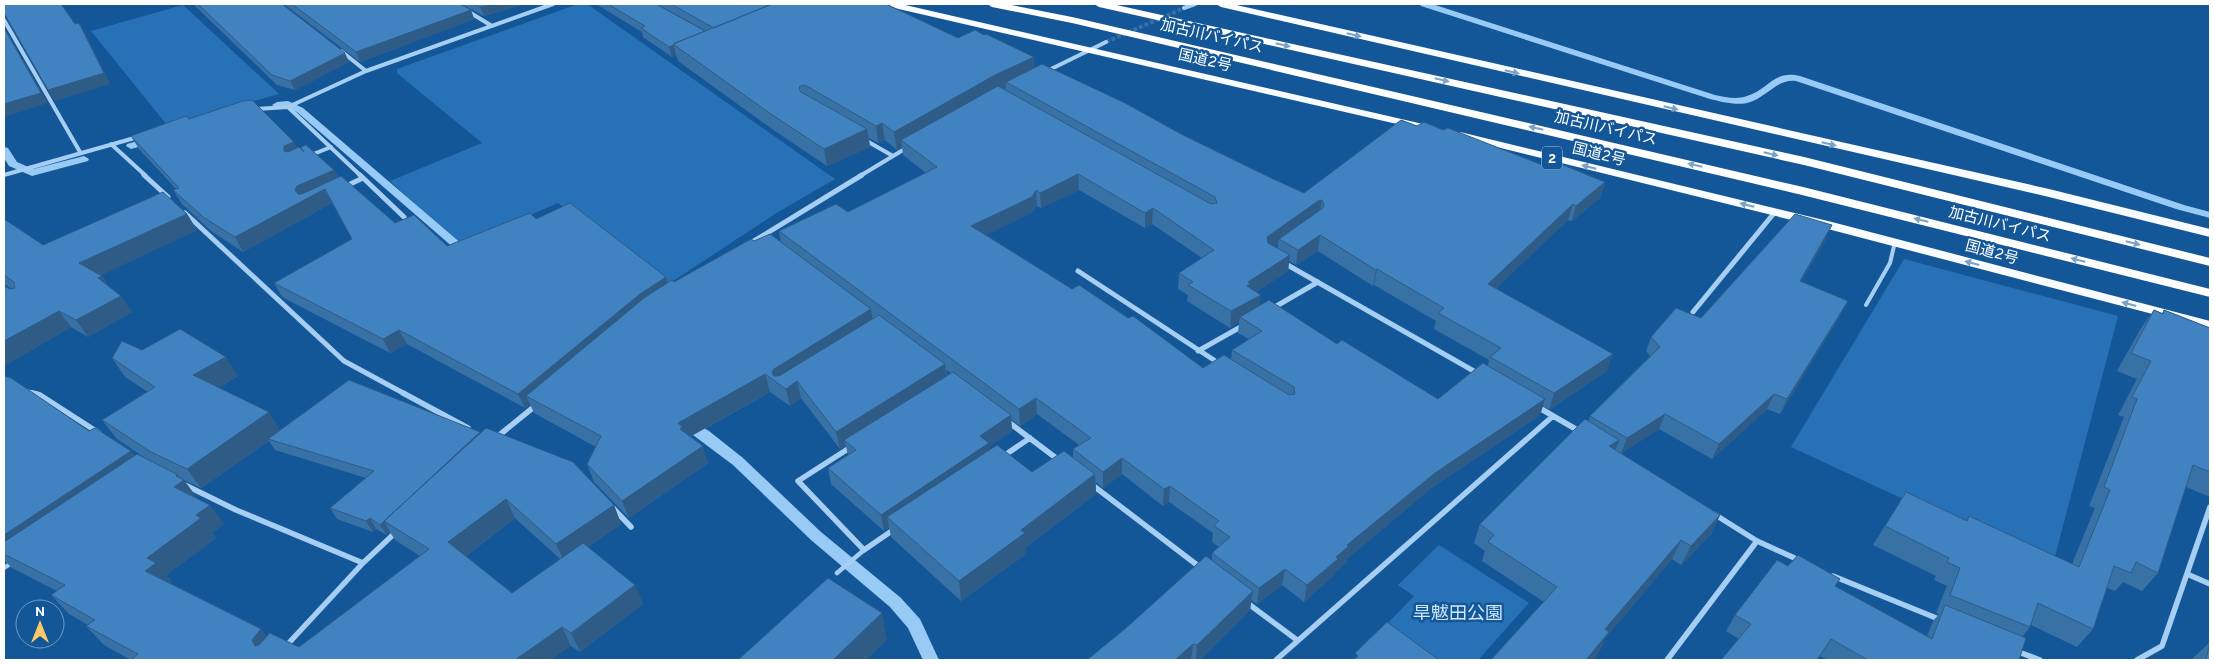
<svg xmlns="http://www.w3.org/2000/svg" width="2214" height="664" font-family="Overpass,'Noto Sans JP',sans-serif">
<rect width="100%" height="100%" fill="#145798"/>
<path fill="#2772b6" d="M578 4H587L835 179 778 212 667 285 558 203 460 245 390 181 482 143 397 73V69Z
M183 5 279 94 167 125 91 31Z
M1904 259 2118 316 2052 568 1791 447Z
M1439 545 1529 603 1478 660H1419L1379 632 1414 596 1398 585Z"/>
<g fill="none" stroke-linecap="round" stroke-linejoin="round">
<path fill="#98caf6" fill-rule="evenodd" d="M1420 4H1432L1715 95C1725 97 1736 100 1747 96 1769 89 1773 70 1800 76L2184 205 2210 212V218L2176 209 1796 81C1778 79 1769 94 1753 101 1740 107 1723 102 1710 99L1421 6Z
M288 101 303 108 470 251 472 253 470 255H462L297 112 287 107 277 108 272 105 277 102Z
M152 137 157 140 156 142 131 149 126 146 127 144Z
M4 147 8 148 17 162 33 169 84 156 89 159 88 161 32 176 9 166 4 158Z
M686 418 709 431 743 458 821 532 901 598 920 619 939 660H923L908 628 890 607 811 540 733 465 681 426 679 423 681 420Z"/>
<path stroke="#3770a7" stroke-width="4" stroke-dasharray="4 2" stroke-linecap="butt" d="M1106 42 1184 8"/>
<path stroke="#a6cef3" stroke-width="4" d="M1866 305 1890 263 1895 242"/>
<path stroke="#a6cef3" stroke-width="4.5" d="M4 568 13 562
M837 573 864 550"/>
<path stroke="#a6cef3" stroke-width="4" d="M456 4 492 26
M1184 8 1195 4
M4 20 80 152
M341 51 366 71
M1047 71 1106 42
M288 107 361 176
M256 109 288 107 366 71 553 4
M865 140 893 156
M111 144 146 176
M311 155 331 147
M4 175 138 137
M860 176 908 147"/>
<path stroke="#a6cef3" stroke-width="5" d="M144 175 168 197
M360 175 404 217
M346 186 363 178
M185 213 344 361 405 394
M749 244 862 175
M1284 263 1479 374
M1078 271 1220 364
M1273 308 1318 282
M1693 312 1775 212
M1198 351 1244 325
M28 392 37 394"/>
<path stroke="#a6cef3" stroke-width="5.5" d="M32 393 40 395 99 433
M403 393 468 428
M1536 406 1579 431
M1007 421 1060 461
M497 437 535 406
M851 447 798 481 864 550 896 528
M1002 457 1030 438
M1091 484 1201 568
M185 485 236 510 363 563
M613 508 631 527
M1714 514 1757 541 1801 561
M2187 574 2210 584
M1833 576 1941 620
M1246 602 1297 640
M286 646 363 563 396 532
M2016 651 2040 660
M1276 660 1553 416
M1667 660 1757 541
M2137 660 2162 646 2210 507"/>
<path fill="#f8fcff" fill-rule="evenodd" d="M885 4H901L1436 127 1442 130 1436 133 890 7Z
M1216 4H1232L2049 189 2210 229V237L2049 197 1221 7Z
M1460 132 1832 222 2210 321V329L1824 228 1456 137 1454 135Z"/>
<path fill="#fff" fill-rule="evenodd" d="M987 4H1006L1072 17 1803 187 2210 289V297L1802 195 1072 23 992 7Z
M1094 4H1112L1804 157 2210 258V266L1804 165 1099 7Z"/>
</g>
<path fill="#3871a6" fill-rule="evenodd" d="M193 4H282L349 62 295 90 277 85Z
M284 4H460L471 10 474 19 360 62Z
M461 4H524L484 16Z
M596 4H656L705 31H706L657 4H886L958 38 1034 57V68L1181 134 1271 178 1304 193 1417 126 1443 130 1555 170 1605 182 1600 198 1572 221 1568 220 1496 288 1607 371 1549 410 1543 406 1540 415 1430 489 1347 559 1346 563 1335 572 1334 575 1304 602 1282 585 1257 604 1251 600 1250 610 1200 660H1087L1212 560V553L1219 547 1212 542 1213 533 1169 502 1163 506 1122 474 1103 488 1096 482V494L1026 547V554L961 601 891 537 889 527 884 531 831 484 828 468 848 455 846 446 840 449 801 398 790 406 770 392 690 437 708 463 629 518 594 482 587 464 596 447 534 413 530 404 525 408 407 344 390 353 282 297 274 283 352 239 332 203 243 252 211 231 182 204 173 190 176 189 139 149 131 136 189 119 294 142 297 148 334 170 338 177 395 223 447 246 536 219 668 283 674 282 754 241 781 243 779 231 848 212 926 173 903 155 902 147 897 150 885 140 878 143 869 138 870 147 827 166 772 129 678 61 676 55 672 57 643 37 642 32ZM1079 190 1145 228 1152 224 1202 258 1179 273 1178 289 1188 295 1187 301 1230 328 1239 322 1238 333 1249 339 1232 350 1231 359 1203 368 1128 318 1072 289 986 235 1032 212 1037 206 1041 208ZM1278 243V248L1274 246ZM1318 251 1373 286 1374 285 1436 321 1434 329 1489 360 1488 365 1438 399 1337 344 1260 305 1256 292 1288 271 1289 261 1296 265ZM946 370 951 373 947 376ZM1037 414 1079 445 1073 449V458L1032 472 990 450 989 446 1012 431 1011 419 1020 426Z
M187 214 197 230 100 275 102 276 108 286 132 312 88 337 71 327 4 366V286L10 289H12L6 285 4 286V219L43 245Z
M1826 239 1801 282 1840 316 1780 414 1767 409 1712 459 1659 429 1621 453 1615 450 1720 515 1711 534 1681 565 1672 559 1606 637 1600 650 1593 660H1491L1544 602 1482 561 1485 551 1474 543 1480 524 1588 421 1590 416 1650 356 1646 351 1651 337 1701 318Z
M2154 310 2162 313 2164 310 2210 328V497L2186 487 2158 573 2142 591 2123 582 2115 591 2107 588 2093 629 2077 647 2031 625 2030 627 2023 636 2019 660H1828L1820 656 1739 639 1726 631 1735 615 1788 566 1835 587 1927 636 1933 621 1939 614 1936 613 1947 586 1934 580 1936 576 1873 545 1906 492 1966 521 1969 516 2072 564 2095 508 2089 506 2124 417 2118 415 2137 379 2117 371 2141 328Z
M142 350 238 376 218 388 280 430 614 505 621 524 588 547 635 585 643 604 580 652 571 646 131 660 104 645 86 626 88 625 69 614 51 595 57 591 12 568 5 561 4 562V376L89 431 135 456 148 460 117 439 102 420 148 392 125 377 112 358ZM269 441 275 450 366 478 330 508 337 519 373 532 376 529 387 535 390 532 395 540 420 556 299 647 267 637 169 584 171 582 166 575 216 538 212 533 224 524 197 498 180 478 201 488ZM515 518 560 559 512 593 466 556Z
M2210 642V660H2191Z"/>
<path fill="#2e5c87" d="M492 4H524L484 16 480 7Z
M471 10 474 19 360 62 356 52Z
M79 23 85 33 110 84 55 101 48 90Z
M4 27 48 103 4 117Z
M674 45 676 55 672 57 669 47Z
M345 53 349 62 295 90 290 81Z
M1034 57 1035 74 1006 82V88L901 140 902 147 897 150 894 132 995 75Z
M882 123 885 140 878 143 876 126Z
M867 129 870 147 827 166 824 149Z
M294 142 300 155 284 151V146Z
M334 170 341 183 325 191 332 203 243 252 235 237 295 190 297 186Z
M1078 174 1079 190 1041 208 1040 193Z
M1605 182 1600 198 1572 221 1576 206Z
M1036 190 1037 206 1032 212 973 242 971 226Z
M1322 200 1319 216 1279 239 1278 243 1265 253 1267 237 1318 201Z
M1573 204 1568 220 1484 300 1488 284Z
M1153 208 1152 224 1145 228V213Z
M187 214 197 230 91 280 79 263Z
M1832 225 1826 239 1793 296 1800 281Z
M1320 235 1318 251 1296 265 1298 250Z
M1290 255 1288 271 1248 297 1245 301 1248 282Z
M1377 269 1374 285 1373 286 1376 270Z
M102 276 113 293 98 278Z
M666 277 670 291 526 396 530 404 525 408 518 394 640 294Z
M1261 295 1259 311 1240 317 1239 322 1230 328 1231 311Z
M121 296 132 312 88 337 76 320Z
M1848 301 1840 316 1780 414 1787 399Z
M871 309 874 326 774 381 772 372 774 369Z
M59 311 71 327 4 366V341Z
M399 330 407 344 390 353 383 339Z
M1613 354 1607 371 1549 410 1554 393Z
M226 357 238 376 206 395 193 375Z
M945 364 947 382 844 440 846 446 840 449 836 432Z
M765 374 770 392 687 438 686 447 678 423Z
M797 381 801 398 790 406 786 389Z
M1774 394 1767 409 1712 459 1719 444Z
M1036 398 1037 414 1020 426 1019 409Z
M1545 399 1540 415 1430 489 1347 559 1346 563 1335 572 1334 575 1304 602 1307 585 1347 545 1435 473Z
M269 412 281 432 268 439 269 441 201 488 187 469Z
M1665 414 1659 429 1621 453 1627 438Z
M1011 415 1012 431 989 446 991 459 887 517 889 527 884 531 881 515 980 436Z
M1619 440 1612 459 1609 446Z
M703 446 708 463 629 518 622 501Z
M131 451 144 468 4 554V535Z
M1122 458V474L1103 488V472Z
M1095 474 1096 494 1026 547V554L961 601 959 581 1021 530Z
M178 475 182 481 184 480 198 499 174 487 176 476Z
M1170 486 1169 502 1163 506 1164 489Z
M506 499 515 518 459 561 448 542Z
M210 505 224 524 212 533 216 538 166 575 171 582 160 590 145 571 147 558 196 515Z
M614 505 621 524 565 563 556 544Z
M1720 515 1711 534 1681 565 1691 546Z
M370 518 376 529 373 532 366 521Z
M384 521 390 532 387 535 380 525Z
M1681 540 1672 559 1606 637 1600 650 1593 660H1586L1605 629Z
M1285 569 1282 585 1257 604 1259 588Z
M635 585 643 604 580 652 571 633Z
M1253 591 1250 610 1200 660H1196L1197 645Z
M882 613 887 640 866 660H833Z
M562 627 571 646 551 660H515Z
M261 629 276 648 255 646 252 640Z
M1193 644 1191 660H1175Z"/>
<path fill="#4183c1" stroke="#2e5c87" d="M4 4H61L75 24 79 23 104 73 48 90 4 13Z
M198 4H282L345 53 290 81 272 75Z
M292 4H460L471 10 356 52Z
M474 4H492L480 7Z
M608 4H656L705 31 673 44 674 45 669 47 641 28 645 26Z
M671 4H772L714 28Z
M772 4H886L958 38 975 30 984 35 986 34 1034 57 995 75 894 132 882 123 876 126 805 85 800 86 799 89 801 92 867 129 824 149 768 112 673 44Z
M4 28 41 93 4 104Z
M1042 64 1125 103 1181 134 1271 178 1304 193 1401 120 1417 126 1424 122 1443 130 1448 128 1555 170 1563 165 1605 182 1576 206 1573 204 1488 284 1613 354 1554 393 1490 357 1501 348 1438 313 1444 308 1377 269 1376 270 1320 235 1298 250 1279 239 1323 208 1324 204 1322 200 1318 201 1267 237 1268 243 1290 255 1248 282 1250 284 1247 286 1261 295 1231 311 1188 285 1193 282 1179 273 1214 250 1153 208 1145 213 1078 174 1040 193 1036 190 1032 197 971 226 1072 289 1079 285 1128 318 1133 316 1203 368 1224 355 1289 395 1295 394 1294 387 1232 350 1262 331 1240 317 1269 300 1337 344 1342 340 1438 399 1483 363 1545 399 1435 473 1347 545 1349 546 1336 557 1338 559 1307 585 1285 569 1259 588 1212 553 1230 537 1214 526 1219 521 1170 486 1164 489 1122 458 1103 472 1073 449 1091 438 1036 398 1019 409 779 231 836 204 848 212 937 167 901 140 998 86 1211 204 1217 203 1215 197 1006 82Z
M252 100 294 142 284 146V151L288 152 299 147 304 152 301 147 306 145 334 170 297 186 295 190 298 194H302L341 176 395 223 414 215 447 246 530 213 536 219 570 203 666 277 640 294 518 394 399 330 383 339 274 283 352 239 325 189 235 237 203 217 173 190 179 188 131 136 186 116 189 119 243 101Z
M163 192 187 214 79 263 102 276 98 278 121 296 76 320 59 311 4 341V286L10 289 15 288 14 282 4 275V219L43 245Z
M1795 214 1832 225 1800 281 1848 301 1787 399 1774 394 1719 444 1665 414 1627 438 1590 416 1660 347 1651 337 1676 308 1701 318Z
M770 234 871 309 774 369 772 372 774 376H779L879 315 945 364 836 432 797 381 786 389 765 374 678 423 683 427 680 429 703 446 622 501 587 464 601 436 526 396 644 298 672 280 674 282 751 239 754 241Z
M2154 310 2163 314 2164 310 2210 328V472L2193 465 2158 573 2136 562 2131 573 2114 566 2093 629 2038 603 2030 627 1950 595 1960 568 1947 562 1949 558 1885 526 1906 492 1967 521 1969 516 2079 567 2110 490 2104 487 2137 399 2132 397 2151 361 2131 353Z
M180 329 226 357 193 375 269 412 187 469 151 452 102 420 155 387 112 358 122 341 142 350Z
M953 372 1011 415 980 436 989 443 881 515 828 468 856 450 844 440Z
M4 376 11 378 89 431 95 428 131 451 4 535Z
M349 380 480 432 380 525 370 518 366 521 330 508 374 471 268 439Z
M1585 419 1619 440 1609 446 1720 515 1691 546 1681 540 1605 629 1609 632 1586 660H1491L1508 641 1557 587 1488 542 1494 535 1480 524Z
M486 428 573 462 614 505 556 544 506 499 448 542 512 593 583 543 635 585 571 633 562 627 515 660H131L138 654 86 626 95 620 51 595 65 585 4 554V542L137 454 178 475 176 476 184 480 174 487 210 505 196 515 201 518 147 558 156 563 145 571 261 629 252 640 255 646 259 645 270 633 299 647 429 549 384 521Z
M997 445 1032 472 1064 451 1095 474 1021 530 1025 533 959 581 887 517Z
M1798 555 1840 579 1835 586 1932 639 1945 605 2026 638 2019 660H1868L1831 639 1817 660H1721L1751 624 1735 615 1777 560 1788 566Z
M1206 556 1253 591 1197 645 1193 644 1175 660H1087L1126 628Z
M828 578 882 613 833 660H738Z
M1387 622 1439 660H1353L1358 656 1355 653Z
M2210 642V660H2206Z"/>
<defs><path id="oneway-solid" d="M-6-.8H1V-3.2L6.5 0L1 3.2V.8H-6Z" transform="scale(1.25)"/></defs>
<g fill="#7ba1c6">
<use href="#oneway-solid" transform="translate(1354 35) rotate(13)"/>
<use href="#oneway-solid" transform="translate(1512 72) rotate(13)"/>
<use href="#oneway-solid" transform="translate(1671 108) rotate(13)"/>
<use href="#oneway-solid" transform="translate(1829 144) rotate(13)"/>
<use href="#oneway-solid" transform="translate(1589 167) rotate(-166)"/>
<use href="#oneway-solid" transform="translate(1747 205) rotate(-166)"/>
<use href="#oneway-solid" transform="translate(1972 263) rotate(-165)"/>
<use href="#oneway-solid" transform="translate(2129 304) rotate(-165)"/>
</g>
<g fill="#7ea3c6">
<use href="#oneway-solid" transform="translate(1283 45) rotate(13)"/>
<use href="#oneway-solid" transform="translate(1442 80) rotate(13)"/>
<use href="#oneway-solid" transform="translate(1536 128) rotate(-167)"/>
<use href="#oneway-solid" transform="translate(1771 154) rotate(13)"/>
<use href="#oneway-solid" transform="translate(1695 165) rotate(-167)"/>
<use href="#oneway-solid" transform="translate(1921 220) rotate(-166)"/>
<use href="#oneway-solid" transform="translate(2133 243) rotate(14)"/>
<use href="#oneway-solid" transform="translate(2078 260) rotate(-166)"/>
</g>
<g text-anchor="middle" stroke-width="5" stroke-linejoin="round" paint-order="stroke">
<rect fill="#145798" stroke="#b8cde0" stroke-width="1" x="1542" y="146.5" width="20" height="23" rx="4"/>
<g font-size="14" font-weight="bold" fill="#fff">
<text x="1552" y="163">2</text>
</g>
<g font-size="15" fill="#fff" stroke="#145798">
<text transform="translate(1212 36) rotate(13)" y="5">加古川バイパス</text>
<text transform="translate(1205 60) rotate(13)" y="5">国道2号</text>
<text transform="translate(1606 128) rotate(13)" y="5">加古川バイパス</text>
<text transform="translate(1599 154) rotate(14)" y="5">国道2号</text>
<text transform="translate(2000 224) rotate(14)" y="5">加古川バイパス</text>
<text transform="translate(1992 252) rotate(15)" y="5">国道2号</text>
</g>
<g font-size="18" fill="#cee7fd" stroke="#145798">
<text x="1458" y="619">旱魃田公園</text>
</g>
</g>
<rect width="2214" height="664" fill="none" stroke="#ffffff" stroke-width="10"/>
<g transform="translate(40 624)"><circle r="24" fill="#145798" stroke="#729ac1"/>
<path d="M0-4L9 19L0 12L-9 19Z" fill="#ffc968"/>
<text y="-8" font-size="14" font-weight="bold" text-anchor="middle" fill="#ffffff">N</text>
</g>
</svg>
